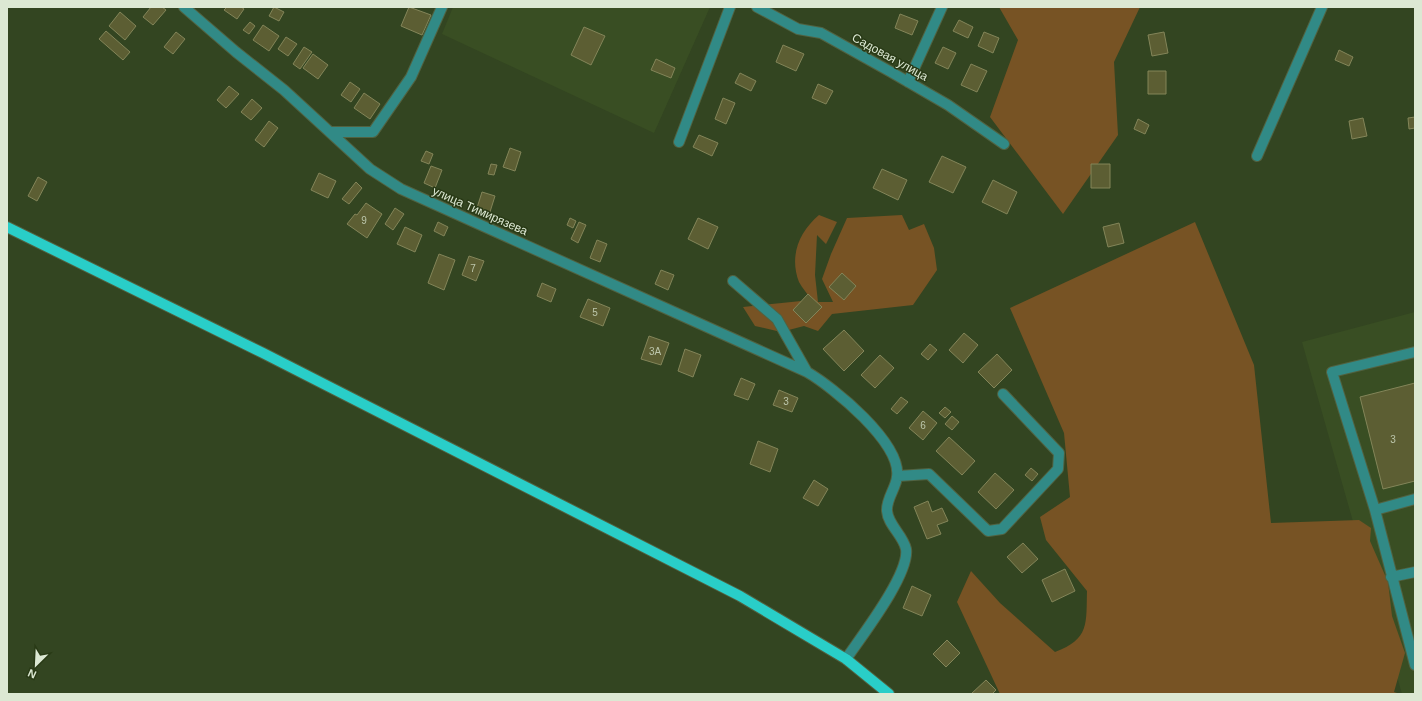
<svg xmlns="http://www.w3.org/2000/svg" width="1422" height="701" font-family="Arial,sans-serif">
<rect width="100%" height="100%" fill="#334521"/>
<path fill="#394e23" d="M453 7H710L654 133 442 34Z
M1415 312V694H1402L1302 342Z"/>
<path fill="#775324" d="M999 7H1140L1114 62 1118 135 1063 214 990 117 1018 40Z
M819 215 837 222 826 244 817 235 815 275 818 302H833L822 279 831 254 847 218 902 215 909 230 924 224 934 248 937 270 913 305 832 314 818 331 804 326 781 332 755 326 743 307 811 300C808 294 802 288 799 282 789 256 799 232 819 215Z
M1195 222 1254 365 1271 523 1359 520 1371 528 1370 541 1388 582 1392 616 1405 653 1394 692 1400 694H1000L957 602 971 571 1000 603 1055 652C1090 639 1086 623 1087 591L1046 540 1040 517 1070 497 1064 433 1010 308Z"/>
<path fill="#5c5e33" stroke="#838559" d="M151 7H162L166 10 153 25 143 17Z
M227 7H241L244 9 237 19 224 10Z
M274 7 284 12 279 21 269 16Z
M409 7 431 15 422 35 401 26Z
M120 12 136 26 125 40 109 26Z
M900 14 918 21 912 35 895 28Z
M959 20 973 27 968 38 953 31Z
M250 22 255 26 249 34 243 30Z
M263 25 279 36 269 51 253 40Z
M584 27 605 36 591 65 571 55Z
M106 31 130 52 123 60 99 39Z
M176 32 185 39 173 54 164 47Z
M984 32 999 38 993 53 978 46Z
M1164 32 1168 53 1152 56 1148 35Z
M286 37 297 44 288 56 278 49Z
M783 45 804 54 796 71 776 62Z
M304 47 312 52 300 69 293 64Z
M943 47 956 53 948 69 935 63Z
M1339 50 1353 57 1349 66 1335 60Z
M313 54 328 65 318 79 303 68Z
M656 59 675 68 671 78 651 70Z
M971 64 987 71 977 92 961 85Z
M1148 71H1166V94H1148Z
M740 73 756 81 751 91 735 83Z
M350 82 360 89 351 102 341 95Z
M818 84 833 91 826 104 812 98Z
M229 86 239 94 226 108 217 100Z
M364 93 380 104 370 119 354 108Z
M723 98 735 103 726 124 715 119Z
M252 99 262 108 251 120 241 112Z
M1415 117V128L1409 129 1408 118Z
M1363 118 1367 136 1352 139 1349 121Z
M1138 119 1149 125 1145 134 1134 129Z
M269 121 278 128 264 147 255 140Z
M699 135 718 143 712 156 693 147Z
M510 148 521 152 515 171 503 167Z
M426 151 433 154 429 164 421 161Z
M942 156 966 167 953 193 929 182Z
M491 164 497 165 494 175 488 174Z
M1091 164H1110V188H1091Z
M431 166 442 170 435 188 424 183Z
M882 169 907 180 898 200 873 188Z
M319 173 336 181 328 198 311 190Z
M38 177 47 182 37 201 28 196Z
M993 180 1017 192 1007 214 982 202Z
M356 182 362 188 349 204 342 199Z
M482 192 495 196 489 215 476 211Z
M366 203 382 214 367 238 347 224 355 214 357 215Z
M395 208 404 214 393 230 385 224Z
M570 218 576 221 573 228 567 225Z
M698 218 718 227 708 249 688 239Z
M438 222 448 227 444 236 434 231Z
M579 222 586 225 578 243 571 239Z
M1119 223 1124 243 1108 247 1103 227Z
M405 227 422 235 415 252 397 244Z
M597 240 607 244 600 262 590 258Z
M439 254 455 260 444 290 428 283Z
M469 256 484 261 476 281 462 275Z
M661 270 674 275 668 290 655 284Z
M842 273 856 286 844 300 829 287Z
M542 283 556 289 551 302 537 296Z
M808 294 822 307 806 323 793 310Z
M588 299 610 308 603 326 580 317Z
M844 330 864 351 844 371 823 349Z
M964 333 978 345 963 363 949 350Z
M649 336 669 343 661 365 641 359Z
M930 344 937 350 928 360 921 354Z
M685 349 701 355 693 377 678 371Z
M997 354 1012 370 994 388 978 372Z
M880 355 894 368 875 388 861 375Z
M741 378 755 384 748 400 734 395Z
M1415 383V481L1383 489 1360 397Z
M779 390 798 398 792 412 773 405Z
M901 397 908 402 897 414 891 409Z
M945 407 951 412 945 418 939 413Z
M923 411 937 423 923 440 909 428Z
M952 416 959 422 952 430 945 424Z
M949 437 975 461 962 475 936 451Z
M758 441 778 449 770 472 750 464Z
M1031 468 1038 474 1032 481 1025 475Z
M995 473 1014 490 996 509 978 492Z
M814 480 828 489 818 506 803 498Z
M928 501 932 512 942 508 948 521 937 525 941 534 927 539 914 507Z
M1023 543 1038 559 1022 573 1007 557Z
M1065 569 1075 591 1052 602 1042 580Z
M912 586 931 595 922 616 903 608Z
M947 640 960 653 946 667 933 654Z
M986 680 996 690 992 694H971Z"/>
<g fill="none" stroke-linecap="round" stroke-linejoin="round">
<g stroke="#516241" stroke-width="12">
<path id="minor" d="M184 7 236 52 284 90 370 169 401 189 807 372C833 387 902 443 897 477 896 488 886 499 887 511 888 525 903 535 906 549 910 574 861 637 846 659
M757 7 798 29 821 33 891 72 948 105 1004 144
M908 82 942 7
M330 132H373L411 77 442 7
M679 142 730 7
M1257 156 1322 7
M733 281 777 319 807 372
M1415 352 1332 372 1375 510 1415 665
M898 476 929 474 988 531 1002 529 1058 469 1059 453 1003 394
M1375 510 1415 499
M1391 577 1415 572"/>
</g>
<g stroke="#516241" stroke-width="12">
<path id="major" d="M7 227 263 353 740 596 846 659 889 694"/>
</g>
<use href="#minor" stroke="#318a86" stroke-width="10"/>
<use href="#major" stroke="#29cec8" stroke-width="10"/>
</g>
<g text-anchor="middle" stroke-width="3" stroke-linejoin="round" paint-order="stroke">
<g font-size="10" fill="#bcc6ab">
<text x="364" y="224">9</text>
<text x="473" y="272">7</text>
<text x="595" y="316">5</text>
<text x="655" y="355">3А</text>
<text x="786" y="405">3</text>
<text x="923" y="429">6</text>
<text x="1393" y="443">3</text>
</g>
<g font-size="12" fill="#dce8d3" stroke="#293a16">
<text transform="translate(890 57) rotate(29)" y="4">Садовая улица</text>
<text transform="translate(480 211) rotate(24)" y="4">улица Тимирязева</text>
</g>
</g>
<rect width="1422" height="701" fill="none" stroke="#dce8d3" stroke-width="16"/>
<g transform="translate(36 665) rotate(204)" stroke="#293a16" stroke-width="3" paint-order="stroke">
<path d="M0-3L7 15L0 10L-7 15Z" fill="#dce8d3"/>
<text y="-6" font-size="11" font-weight="bold" text-anchor="middle" fill="#dce8d3">N</text>
</g>
</svg>
